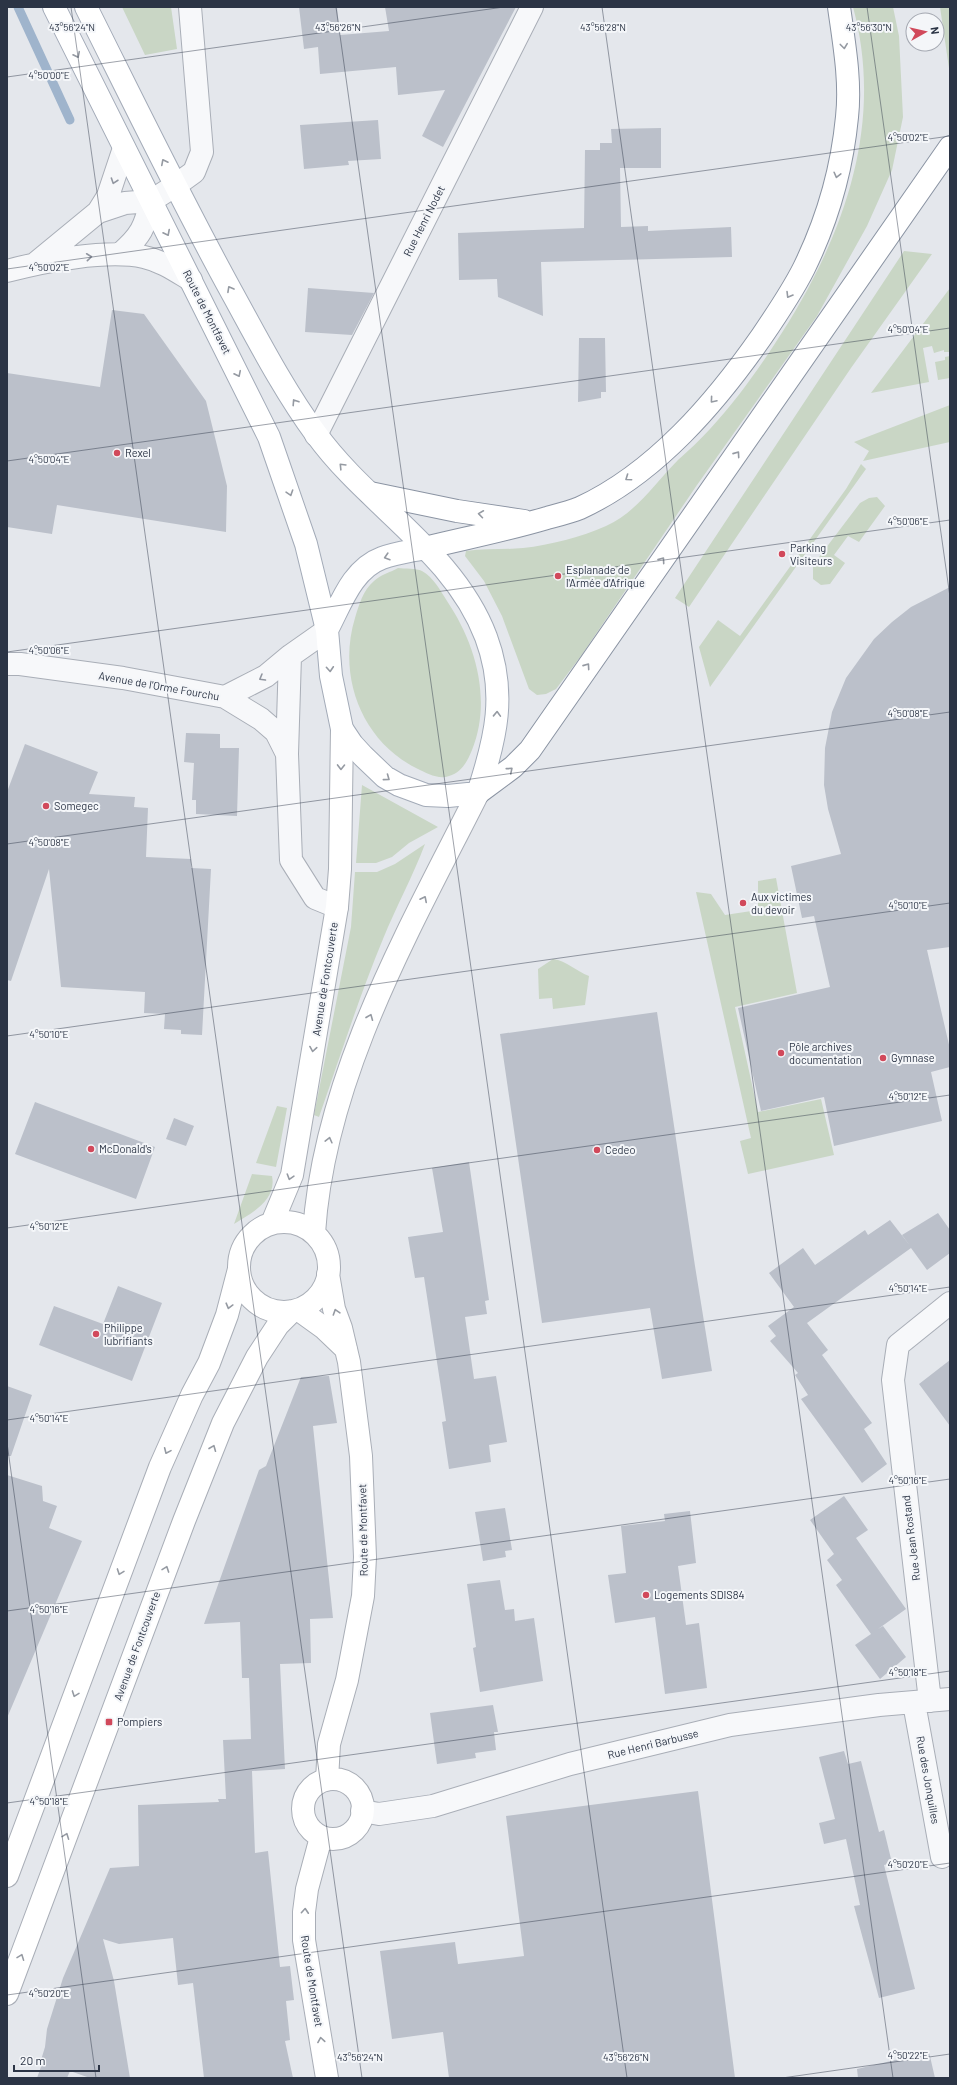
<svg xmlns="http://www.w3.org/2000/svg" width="957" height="2085" font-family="Barlow,sans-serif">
<rect width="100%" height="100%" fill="#e4e7ec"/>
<path fill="#c9d6c5" d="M122 7H171L177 49 145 55Z
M853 7H893L899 36 903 117 892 170 867 226 817 316 697 485 581 656 556 689 546 694 537 695 529 689 502 616 484 581 465 556 466 551C485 548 504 550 523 548 551 545 581 537 606 526 637 512 655 483 678 460 689 450 700 440 710 429 734 403 755 374 774 345 841 244 886 128 853 7Z
M940 7H950V75Z
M904 251 932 254 851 368 689 607 675 598Z
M950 288V352H944V350L934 353 932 346 923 348 929 382 871 393Z
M950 356V378L938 380 935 362 945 360V357Z
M950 405V442L863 461 869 451 854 442Z
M861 464 866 469 710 687 699 647 718 620 740 636 846 489Z
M877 497 885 506 859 542 848 536 834 555 845 563 830 584 821 585 813 579V565L860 503 869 498Z
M398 568C405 569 416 568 422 571 434 578 440 590 447 601 476 644 492 700 472 750 467 762 462 772 449 776 439 780 426 773 418 769 362 742 337 677 355 618 359 605 363 590 374 581 380 575 391 572 398 568Z
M362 785 438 827 409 843 392 857 376 863H356Z
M425 844C413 876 396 907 383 939 359 997 340 1057 319 1117L314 1115 351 927 355 872H377L395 864Z
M776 878 797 993 735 1007 758 1112 821 1099 834 1155 748 1174 740 1141 751 1138 696 892 711 894 725 915 758 910V881Z
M553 959C567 961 576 971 589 976L585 1005 553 1009 552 998 539 999 538 969Z
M277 1106 287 1108 276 1167 256 1163Z
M252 1174 272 1176C277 1201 251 1213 234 1224Z"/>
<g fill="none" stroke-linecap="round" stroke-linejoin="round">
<path stroke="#9fb4cc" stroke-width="9" d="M18 7 70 120"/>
</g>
<path fill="#bbc0ca" d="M299 7H337L340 35 389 31 385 7H516L443 147 422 136 445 90 398 95 396 67 320 74 318 47 304 49Z
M378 120 381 159 348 161 349 165 304 169 300 125Z
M661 128V168H620L621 227 648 226V231L731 227 732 257 541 262 543 316 498 297 497 279 459 280 458 233 584 228 585 150H600V143H612L611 129Z
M308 288 374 293 352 335 305 332Z
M112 310 144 314 206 401 227 486 226 532 57 505 52 534 7 527V373L100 387Z
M579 338H605L606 392H601V398L578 402Z
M950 587V947L927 950 950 1049V1067L931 1072 942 1121 834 1146 824 1097 761 1111 738 1008 830 987 814 916 802 918 791 866 841 854 828 809 824 785 825 748 832 712 846 678 874 639 892 622 911 607Z
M186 733 220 734V748H239L237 816 196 814V800H192L194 763 184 762Z
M25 744 98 772 89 794 135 797 134 807 148 808 146 857 191 859V868L211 869 202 1035 181 1034V1030L164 1029 165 1014 144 1013 145 992 61 987 49 869 11 981 7 980V792Z
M657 1012 695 1266 712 1371 662 1379 650 1308 542 1323 500 1034Z
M35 1102 155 1147 136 1199 15 1154Z
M174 1118 194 1126 186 1146 166 1139Z
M469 1162 489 1300 485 1301 487 1314 465 1317 474 1379 496 1376 507 1442 489 1445 491 1462 449 1469 442 1422 446 1421 424 1277 415 1278 408 1237 443 1232 432 1168Z
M938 1213 950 1230V1253L927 1270 911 1248 807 1323 828 1350 822 1355 872 1423 864 1429 887 1464 862 1483 801 1399 808 1395 795 1375 798 1373 770 1341 776 1336 768 1326 794 1307 769 1273 803 1248 815 1265 865 1230 868 1235 890 1220 911 1247 902 1235Z
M118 1286 162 1303 132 1381 39 1345 54 1306 103 1324Z
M950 1360V1426L919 1384Z
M329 1376 337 1423 313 1426 333 1618 310 1619 311 1663 280 1664 285 1769 252 1771 255 1853 268 1851 280 1967 290 1966 294 2000 286 2001 290 2040 285 2041 293 2078H204L193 1983 178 1985 173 1938 119 1944 103 1939 114 1981 130 2078H90L70 2071 67 2078H37L43 2061 41 2060 45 2047 47 2029 63 1978 110 1868 139 1866 138 1805 219 1802 218 1799H226L223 1740 251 1739 249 1678H242L240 1622 204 1624 259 1470 266 1466 301 1377Z
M7 1386 32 1395 11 1456H7Z
M7 1475 42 1486 43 1501 57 1506 49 1528 82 1541 7 1718Z
M844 1496 868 1530 856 1538 906 1609 878 1629 883 1626 906 1657 880 1679 855 1645 871 1634 836 1585 842 1580 827 1560 834 1554 810 1520Z
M505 1508 512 1550 505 1551 506 1557 483 1561 475 1512Z
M690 1511 696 1563 678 1566 686 1625 699 1623 707 1688 665 1694 655 1617 615 1623 608 1575 626 1573 621 1526 665 1521 664 1514Z
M500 1580 505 1610 514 1609 515 1621 534 1618 543 1681 480 1692 473 1648 476 1647 467 1584Z
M493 1705 498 1732H494L496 1750 475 1753 476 1758 437 1764 430 1713Z
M844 1751 848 1764 861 1761 879 1832 884 1830 892 1863 884 1865 915 1989 879 1998 854 1906 860 1905 846 1839 824 1844 819 1823 835 1819 819 1757Z
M698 1791 735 2078H449L443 2032 392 2039 380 1951 455 1942 458 1964 524 1956 506 1816Z
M929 2052 935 2078H858L857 2069Z"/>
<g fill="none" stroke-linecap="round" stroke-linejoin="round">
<g stroke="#a9aeb7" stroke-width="24">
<path id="street" d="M98 212 108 196 124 148
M120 254C141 236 145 227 151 201
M36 263 98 212 125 203 151 201 176 185 194 172 202 152 190 7
M7 271C44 261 107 249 144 257 162 261 176 271 191 280
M316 435 532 7
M290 656 287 754 291 860 315 898 337 907
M7 664H20L123 678 225 697 261 719 276 732 287 754
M225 697 266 676 290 656 327 630
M930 1701 893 1380 898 1345 950 1303
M914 1703 942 1857
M362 1811 379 1814 433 1806 570 1764 730 1725 879 1705 950 1699"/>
</g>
<g stroke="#a9aeb7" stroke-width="24">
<path id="secondary" d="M239 1267a45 45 0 1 1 90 0a45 45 0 1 1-90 0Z
M272 1223 292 1175 337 907 340 869 342 729
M314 1233C324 1077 409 930 478 793
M299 1310 324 1328 346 1349
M303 1809a30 30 0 1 1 60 0a30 30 0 1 1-60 0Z
M327 1780 329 1744 347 1680 363 1596 365 1557 361 1456 349 1362 341 1328 334 1309 328 1274
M321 1837 307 1889 304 1912V1940L327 2078
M7 1876 160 1467 192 1395 209 1363 227 1315 239 1269
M7 1994 184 1521 223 1423 257 1357 278 1325 292 1311"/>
</g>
<g stroke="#a3abb8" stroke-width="24">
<path id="primary" d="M54 7 269 437 306 544 327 630 331 676 342 729 352 744 363 756 385 777 399 785 426 795 448 796 478 793C496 738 507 693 486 637 454 552 367 505 316 434 283 389 257 338 230 289 179 196 133 101 86 7
M327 630C341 604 352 569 382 558 396 553 411 551 425 548"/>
</g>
<g stroke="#8b94a3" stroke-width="24">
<path id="highway" d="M370 493 457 511 524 521
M425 548C466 538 507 530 547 518 558 515 570 512 580 508 656 473 716 402 762 336 777 314 792 292 804 268 827 221 842 169 847 117 851 81 844 43 839 7
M478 793 513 767 530 750 950 147"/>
</g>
<use href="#street" stroke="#f7f8fa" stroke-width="22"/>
<use href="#secondary" stroke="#fff" stroke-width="22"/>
<use href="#primary" stroke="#fff" stroke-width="22"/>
<use href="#highway" stroke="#fff" stroke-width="22"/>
</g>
<defs><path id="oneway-chevron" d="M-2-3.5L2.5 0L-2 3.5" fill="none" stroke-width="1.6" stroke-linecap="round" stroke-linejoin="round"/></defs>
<g stroke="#959aa2">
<use href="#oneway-chevron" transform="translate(844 46) rotate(83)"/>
<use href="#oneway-chevron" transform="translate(77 55) rotate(64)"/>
<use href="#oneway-chevron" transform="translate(164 162) rotate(-117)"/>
<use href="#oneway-chevron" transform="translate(837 175) rotate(104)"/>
<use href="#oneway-chevron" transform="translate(167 233) rotate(63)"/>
<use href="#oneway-chevron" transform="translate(230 289) rotate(-119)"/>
<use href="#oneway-chevron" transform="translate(789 295) rotate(121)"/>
<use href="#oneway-chevron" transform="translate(238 374) rotate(64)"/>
<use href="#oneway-chevron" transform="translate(713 400) rotate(130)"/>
<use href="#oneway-chevron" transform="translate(295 402) rotate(-123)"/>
<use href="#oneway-chevron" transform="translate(737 454) rotate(-55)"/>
<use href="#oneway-chevron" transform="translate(342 466) rotate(-134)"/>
<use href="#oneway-chevron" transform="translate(628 478) rotate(145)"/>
<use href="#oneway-chevron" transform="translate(290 493) rotate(72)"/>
<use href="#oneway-chevron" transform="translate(481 514) rotate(-172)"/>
<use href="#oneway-chevron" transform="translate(387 557) rotate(163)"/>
<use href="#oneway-chevron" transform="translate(662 560) rotate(-55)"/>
<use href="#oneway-chevron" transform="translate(587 666) rotate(-55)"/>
<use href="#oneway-chevron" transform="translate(330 669) rotate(86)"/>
<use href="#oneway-chevron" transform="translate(497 714) rotate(-88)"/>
<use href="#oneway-chevron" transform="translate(341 767) rotate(91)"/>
<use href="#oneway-chevron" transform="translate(510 770) rotate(-40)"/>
<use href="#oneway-chevron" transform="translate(387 778) rotate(36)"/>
<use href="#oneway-chevron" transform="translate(424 899) rotate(-63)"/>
<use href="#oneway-chevron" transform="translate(370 1017) rotate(-68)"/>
<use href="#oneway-chevron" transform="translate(313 1049) rotate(99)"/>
<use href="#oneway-chevron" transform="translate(329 1140) rotate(-76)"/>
<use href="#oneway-chevron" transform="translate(290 1177) rotate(107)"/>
<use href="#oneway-chevron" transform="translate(229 1306) rotate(105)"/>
<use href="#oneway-chevron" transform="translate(336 1312) rotate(-108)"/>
<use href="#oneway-chevron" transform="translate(213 1448) rotate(-68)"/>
<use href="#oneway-chevron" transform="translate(167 1451) rotate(114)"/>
<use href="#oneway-chevron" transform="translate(166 1569) rotate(-70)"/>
<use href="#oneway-chevron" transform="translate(120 1572) rotate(110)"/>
<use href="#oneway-chevron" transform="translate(75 1694) rotate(110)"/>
<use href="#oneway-chevron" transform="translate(66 1836) rotate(-69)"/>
<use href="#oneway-chevron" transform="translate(305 1911) rotate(-86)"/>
<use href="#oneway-chevron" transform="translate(21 1957) rotate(-69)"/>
<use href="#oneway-chevron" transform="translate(321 2040) rotate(-99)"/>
</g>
<g stroke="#9196a0">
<use href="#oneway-chevron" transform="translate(114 181) rotate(109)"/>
<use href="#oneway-chevron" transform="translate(89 257) rotate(-6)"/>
<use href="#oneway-chevron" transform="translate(262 678) rotate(150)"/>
</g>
<path fill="none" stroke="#2b3445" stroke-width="1" stroke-opacity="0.45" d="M71 7 362 2078M336 7 627 2078M602 7 893 2078M867 7 950 597M7 77 504 7M7 269 950 136M7 461 950 328M7 652 950 520M7 844 950 712M7 1036 950 903M7 1228 950 1095M7 1420 950 1287M7 1443 96 2078M7 1611 950 1479M7 1803 950 1671M7 1995 950 1863M782 2078 950 2054"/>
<g fill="#d1495b" stroke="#f4f6f9" stroke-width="1.5">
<circle cx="117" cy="453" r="4"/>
<circle cx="782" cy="554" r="4"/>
<circle cx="558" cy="576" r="4"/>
<circle cx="46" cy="806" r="4"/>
<circle cx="743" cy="903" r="4"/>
<circle cx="781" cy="1053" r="4"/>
<circle cx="883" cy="1058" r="4"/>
<circle cx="91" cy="1149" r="4"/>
<circle cx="597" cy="1150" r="4"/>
<circle cx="96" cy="1334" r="4"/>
<circle cx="646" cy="1595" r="4"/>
<rect x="105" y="1718" width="8" height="8" rx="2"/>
</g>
<g text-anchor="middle" stroke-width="4" stroke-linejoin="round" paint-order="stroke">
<g font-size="11" fill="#2b3445" stroke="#f4f6f9">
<text transform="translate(424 221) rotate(-63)" y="4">Rue Henri Nodet</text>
<text transform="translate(207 312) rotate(63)" y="4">Route de Montfavet</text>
<text transform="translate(159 686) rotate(10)" y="4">Avenue de l'Orme Fourchu</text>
<text transform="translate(325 979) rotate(-81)" y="4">Avenue de Fontcouverte</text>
<text transform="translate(363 1530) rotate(-91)" y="4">Route de Montfavet</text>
<text transform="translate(911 1538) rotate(-97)" y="4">Rue Jean Rostand</text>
<text transform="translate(137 1646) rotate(-70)" y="4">Avenue de Fontcouverte</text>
<text transform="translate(653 1744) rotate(-14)" y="4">Rue Henri Barbusse</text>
<text transform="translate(928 1780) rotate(80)" y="4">Rue des Jonquilles</text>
<text transform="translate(312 1981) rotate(81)" y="4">Route de Montfavet</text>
</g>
<g font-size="11" fill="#2b3445" stroke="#f4f6f9" text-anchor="start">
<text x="125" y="457">Rexel</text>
<text x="790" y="552">Parking<tspan x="790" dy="13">Visiteurs</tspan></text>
<text x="566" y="574">Esplanade de<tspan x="566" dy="13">l'Armée d'Afrique</tspan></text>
<text x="54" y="810">Somegec</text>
<text x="751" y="901">Aux victimes<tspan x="751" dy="13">du devoir</tspan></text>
<text x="789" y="1051">Pôle archives<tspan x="789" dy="13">documentation</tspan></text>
<text x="891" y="1062">Gymnase</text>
<text x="99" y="1153">McDonald's</text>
<text x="605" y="1154">Cedeo</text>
<text x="104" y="1332">Philippe<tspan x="104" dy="13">lubrifiants</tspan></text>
<text x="654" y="1599">Logements SDIS84</text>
<text x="117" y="1726">Pompiers</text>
</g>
</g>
<g font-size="10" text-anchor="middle" fill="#2b3445" stroke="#f4f6f9" stroke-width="4" stroke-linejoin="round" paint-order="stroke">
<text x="72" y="31">43°56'24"N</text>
<text x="338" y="31">43°56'26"N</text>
<text x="603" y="31">43°56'28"N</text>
<text x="869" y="31">43°56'30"N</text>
<text x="49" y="79">4°50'00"E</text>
<text x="908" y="141">4°50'02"E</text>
<text x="49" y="271">4°50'02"E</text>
<text x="908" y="333">4°50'04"E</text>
<text x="49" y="463">4°50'04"E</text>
<text x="908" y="525">4°50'06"E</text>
<text x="49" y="654">4°50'06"E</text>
<text x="908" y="717">4°50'08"E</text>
<text x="49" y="846">4°50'08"E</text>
<text x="908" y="909">4°50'10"E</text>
<text x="49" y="1038">4°50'10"E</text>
<text x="908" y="1100">4°50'12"E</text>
<text x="49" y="1230">4°50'12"E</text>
<text x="908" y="1292">4°50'14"E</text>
<text x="49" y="1422">4°50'14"E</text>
<text x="908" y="1484">4°50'16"E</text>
<text x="49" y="1613">4°50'16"E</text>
<text x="908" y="1676">4°50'18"E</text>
<text x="49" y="1805">4°50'18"E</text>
<text x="908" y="1868">4°50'20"E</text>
<text x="49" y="1997">4°50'20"E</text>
<text x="908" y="2059">4°50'22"E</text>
<text x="360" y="2061">43°56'24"N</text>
<text x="626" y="2061">43°56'26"N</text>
</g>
<rect width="957" height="2085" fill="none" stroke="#2b3445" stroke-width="16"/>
<g transform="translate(925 32) rotate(82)"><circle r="19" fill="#f4f6f9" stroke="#a4a8b1"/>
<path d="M0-3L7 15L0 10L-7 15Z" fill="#d1495b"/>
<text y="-6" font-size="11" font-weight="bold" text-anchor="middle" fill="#2b3445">N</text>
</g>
<path d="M14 2065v6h85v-6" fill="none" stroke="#2b3445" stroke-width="2"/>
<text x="20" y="2065" font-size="12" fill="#2b3445" stroke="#f4f6f9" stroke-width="3" paint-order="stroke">20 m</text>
</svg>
